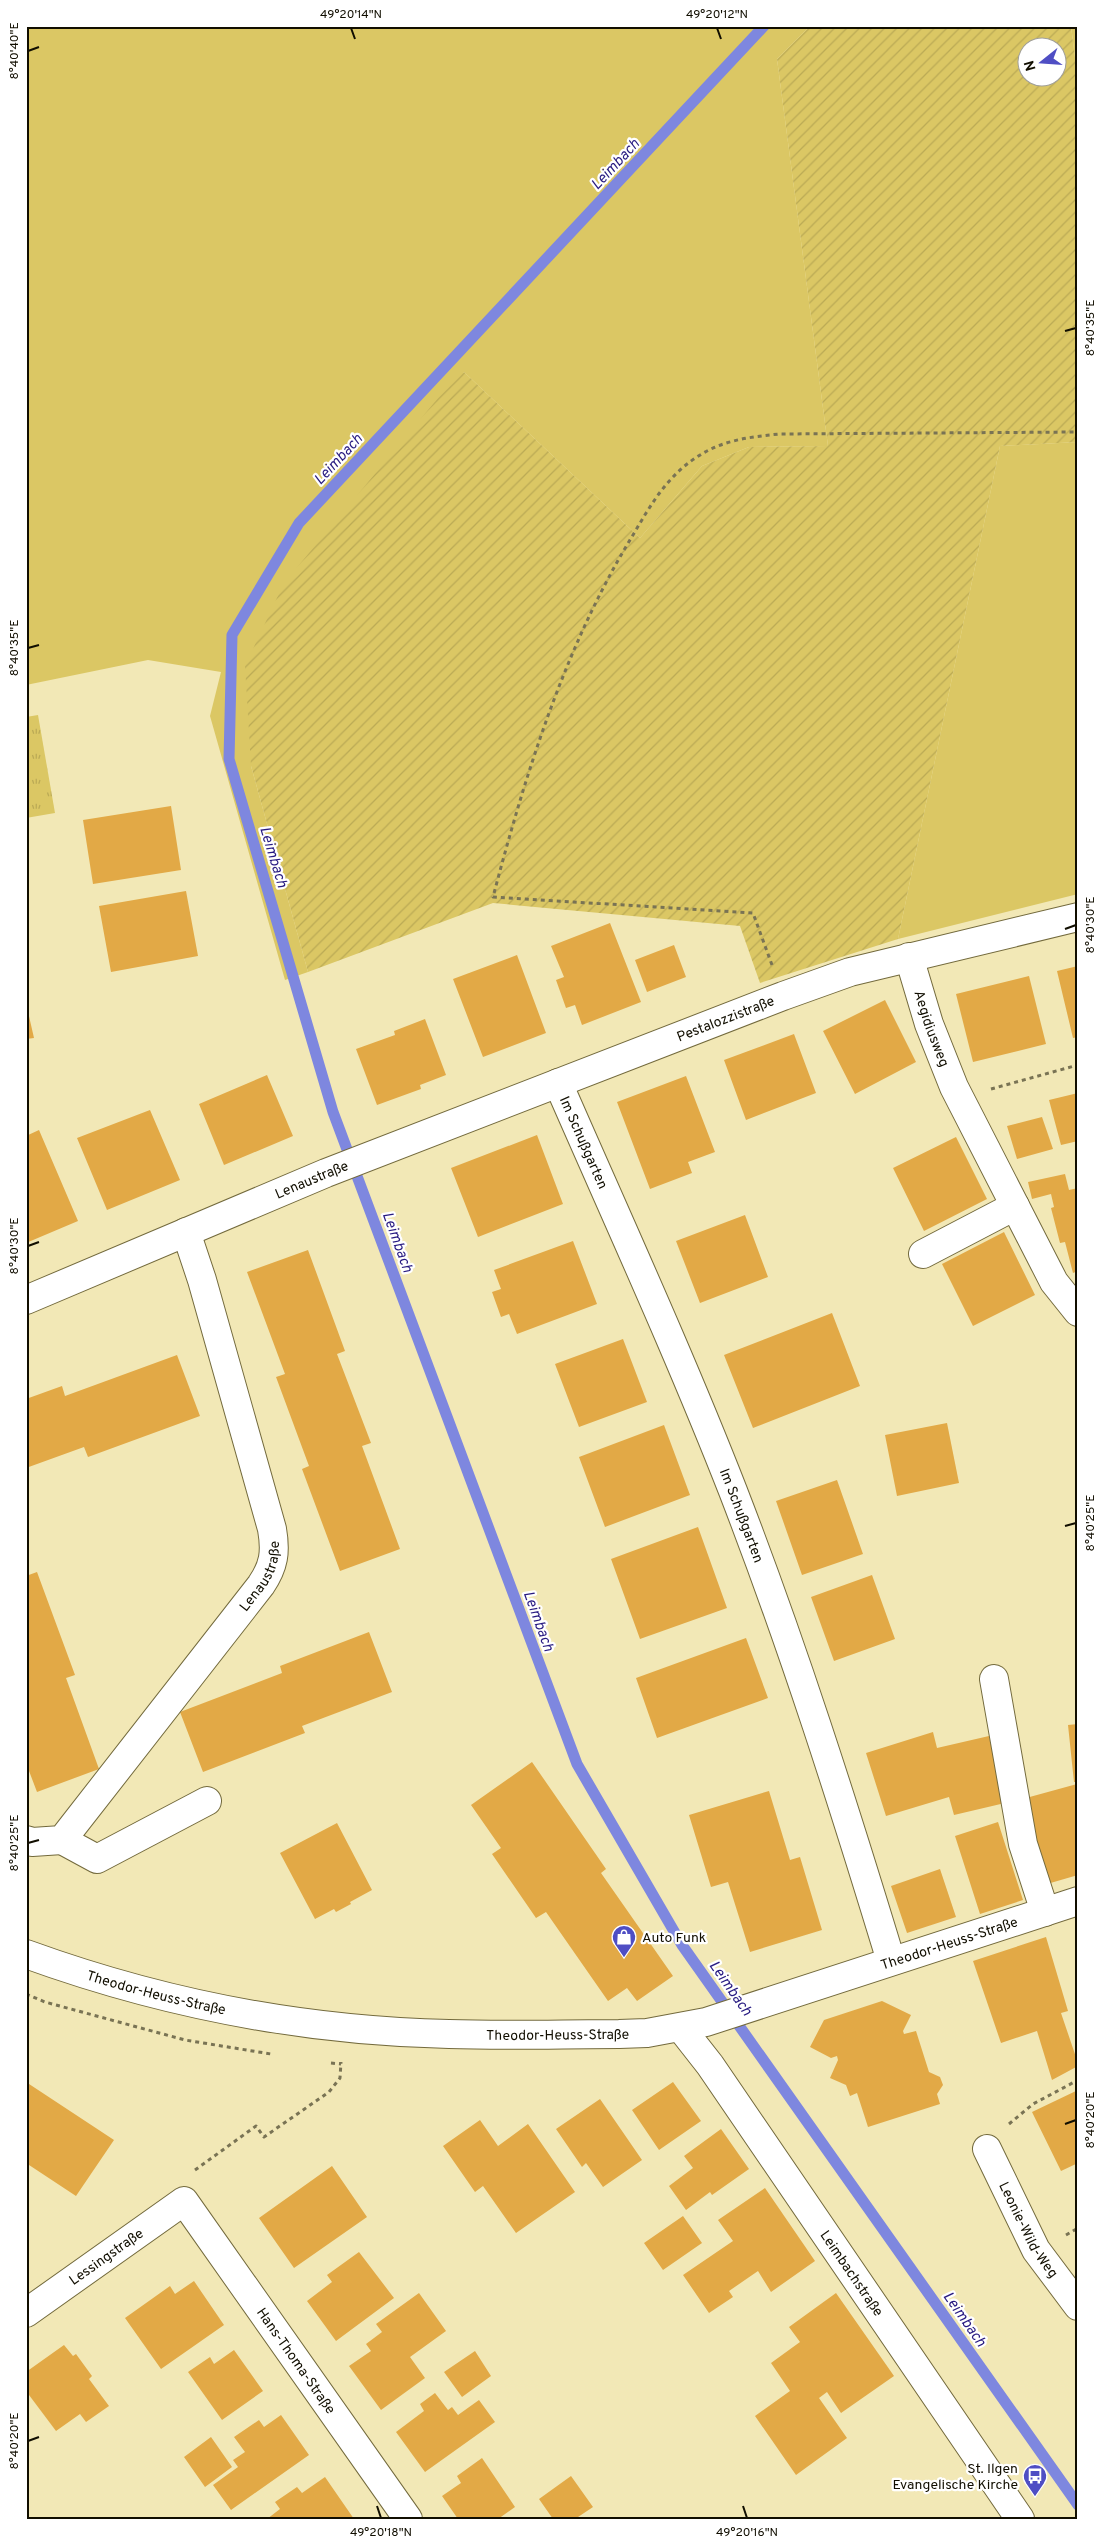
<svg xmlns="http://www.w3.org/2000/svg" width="1104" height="2545" font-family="Overpass,sans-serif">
<defs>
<pattern id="park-tufts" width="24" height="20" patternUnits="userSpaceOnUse" patternTransform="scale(1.25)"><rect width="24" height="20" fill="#dbc764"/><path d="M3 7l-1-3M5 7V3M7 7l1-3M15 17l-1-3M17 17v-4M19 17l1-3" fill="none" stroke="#ba5"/></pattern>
<pattern id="garden-furrows" width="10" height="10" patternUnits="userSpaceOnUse" patternTransform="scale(1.25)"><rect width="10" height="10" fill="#dbc764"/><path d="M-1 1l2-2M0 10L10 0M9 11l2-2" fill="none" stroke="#ba5"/></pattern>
</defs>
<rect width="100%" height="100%" fill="#f2e8b6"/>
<path fill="#dbc764" d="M26 26H810L777 59 828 446 749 447 702 466 640 538 464 372 251 766 308 972 285 980 210 716 221 672 148 660 26 685Z
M1071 26H1078V81Z
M1078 442V894L898 939 1000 446Z"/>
<path fill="url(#park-tufts)" d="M38 715 55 813 26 818V717Z"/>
<path fill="url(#garden-furrows)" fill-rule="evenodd" d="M810 26H1071L1078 81V442L1000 446 898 939 760 983 740 926 493 903 308 972 251 766 245 666 284 583 438 398 464 372 640 538 702 466 749 447 828 446 777 59ZM1026 48H1056V78H1026Z"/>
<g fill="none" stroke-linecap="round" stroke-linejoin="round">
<path stroke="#7e87df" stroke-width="11" d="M764 26 299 523 232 635 229 759 333 1112 577 1764 682 1945 1078 2505"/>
</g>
<path fill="#e2a946" d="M171 806 181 870 93 884 83 820Z
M186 891 198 956 111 972 99 906Z
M610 923 641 1002 582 1025 575 1005 566 1008 556 980 564 977 551 946Z
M674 945 686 977 647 992 635 960Z
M517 955 546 1033 483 1057 453 979Z
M1078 966V1037L1073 1038 1057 971Z
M1029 976 1046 1044 973 1062 956 994Z
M885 1000 916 1062 855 1094 823 1031Z
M26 1003 34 1038 26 1039Z
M425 1019 446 1075 420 1085 421 1089 377 1105 356 1049 395 1035 394 1031Z
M794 1034 816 1093 746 1120 724 1060Z
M267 1075 293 1136 224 1165 199 1104Z
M686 1076 715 1152 688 1162 692 1173 650 1189 617 1102Z
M1078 1093V1141L1061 1145 1049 1100Z
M150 1110 180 1180 107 1210 77 1138Z
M1042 1117 1053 1149 1017 1159 1007 1126Z
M39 1130 78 1221 26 1243V1136Z
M537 1135 563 1204 478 1237 451 1168Z
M956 1137 987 1199 924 1231 893 1168Z
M1065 1174 1069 1190 1078 1188V1271L1073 1273 1065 1242 1060 1243 1051 1208 1054 1207 1051 1194 1032 1199 1028 1182Z
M745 1215 768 1277 700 1303 676 1241Z
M1004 1232 1035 1295 973 1326 942 1264Z
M573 1241 597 1304 517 1334 509 1314 501 1317 492 1292 501 1289 494 1270Z
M308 1250 345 1351 337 1354 371 1443 362 1446 400 1549 340 1571 302 1469 309 1466 276 1377 285 1374 247 1272Z
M832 1313 860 1386 753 1428 724 1355Z
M623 1339 647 1402 579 1427 555 1364Z
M177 1355 200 1416 88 1457 84 1447 26 1468V1399L62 1386 65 1396Z
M947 1423 959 1483 897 1496 885 1435Z
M664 1425 690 1495 605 1527 579 1457Z
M837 1480 863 1554 802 1575 776 1501Z
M698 1527 727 1608 640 1639 611 1559Z
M37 1572 75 1675 66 1678 99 1769 37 1792 26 1763V1576Z
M872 1575 895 1639 834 1661 811 1597Z
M369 1632 392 1692 302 1726 305 1733 203 1772 180 1712 282 1673 280 1666Z
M746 1638 768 1698 657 1738 636 1678Z
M1078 1724V1782H1074L1068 1725Z
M933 1732 937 1748 989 1736 1005 1803 954 1815 949 1797 886 1816 866 1753Z
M532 1762 606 1869 601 1873 673 1976 637 2001 627 1988 608 2001 546 1912 536 1918 492 1854 501 1848 471 1805Z
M1077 1784 1078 1875 1047 1884 1026 1798Z
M769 1791 790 1860 800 1857 822 1930 750 1952 728 1882 711 1887 689 1815Z
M998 1822 1023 1900 980 1914 955 1836Z
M337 1823 372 1890 350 1902 351 1904 336 1912 334 1909 315 1919 280 1853Z
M940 1869 956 1917 907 1933 891 1886Z
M1046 1937 1068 2011 1061 2013 1078 2063V2066L1052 2080 1037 2031 1001 2043 973 1961Z
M882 2001 911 2015 903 2031 904 2034 916 2031 929 2072 940 2077 943 2085 937 2094 940 2104 868 2127 857 2093 850 2096 846 2085 830 2078 838 2060 837 2056 831 2058 810 2047 824 2020Z
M26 2082 114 2140 76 2196 26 2163Z
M673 2082 701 2121 659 2150 632 2110Z
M1078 2090V2163L1061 2171 1032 2112Z
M600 2099 642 2160 603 2187 586 2163 582 2167 556 2129Z
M480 2120 498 2146 528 2124 575 2192 516 2233 483 2186 475 2192 443 2146Z
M721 2129 749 2169 712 2195 710 2192 686 2210 669 2186 693 2168 684 2156Z
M332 2166 367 2217 294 2268 259 2218Z
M765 2188 815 2261 771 2292 758 2271 729 2291 733 2297 709 2313 683 2275 733 2241 718 2220Z
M683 2216 702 2243 663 2270 644 2243Z
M359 2252 394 2298 336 2341 307 2301 332 2282 327 2275Z
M194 2281 224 2325 161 2369 125 2318 170 2286 175 2294Z
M419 2293 446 2331 410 2357 425 2378 381 2410 349 2366 371 2351 366 2344 382 2332 376 2324Z
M836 2293 894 2376 841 2413 827 2392 819 2398 847 2438 796 2475 755 2416 790 2391 771 2363 800 2342 789 2327Z
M64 2345 73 2356 76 2354 92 2376 89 2379 109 2406 86 2422 80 2414 56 2431 26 2391V2372Z
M234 2350 263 2391 222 2420 188 2372 210 2357 214 2364Z
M475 2351 491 2376 462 2397 444 2372Z
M435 2393 448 2410 452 2407 458 2415 479 2400 495 2422 425 2472 396 2432 424 2411 420 2404Z
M281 2415 309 2455 231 2510 213 2485 238 2467 233 2460 245 2452 234 2437 259 2420 264 2427Z
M211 2437 232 2467 205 2487 184 2457Z
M482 2458 515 2507 498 2519H458L442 2496 461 2483 457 2476Z
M571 2476 593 2507 575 2519H553L539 2499Z
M325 2477 354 2519H267L280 2509 275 2502 297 2487 302 2493Z"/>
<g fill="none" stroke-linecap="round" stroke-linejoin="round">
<g stroke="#736a3d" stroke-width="30">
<g id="minor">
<path id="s1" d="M909 957 929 1024 954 1087 1054 1282 1078 1312"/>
<path id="s2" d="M558 1083C617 1218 679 1353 733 1491 793 1646 843 1803 891 1961"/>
<path d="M923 1254 1015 1206"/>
<path id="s3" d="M26 1300 326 1173 783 996 850 972 1078 917"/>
<path d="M994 1679 1023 1844 1045 1912"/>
<path id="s4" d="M26 1840 32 1842 62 1840 261 1585C274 1566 276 1552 272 1529L202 1280 186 1232"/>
<path d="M62 1840 97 1859 207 1801"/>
<path id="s5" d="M26 1954C161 2003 305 2031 449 2034 506 2036 563 2034 619 2034L647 2033 706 2022 1078 1901"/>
<path id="s6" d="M681 2028 710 2065 1020 2519"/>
<path id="s7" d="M987 2149 1036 2250 1078 2306"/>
<path id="s8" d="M26 2313 184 2201 408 2519"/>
</g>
</g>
<path stroke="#797354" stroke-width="3" stroke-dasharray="4 4" stroke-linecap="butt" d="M772 965 753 913 493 897C526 772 565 646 633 535 650 506 667 476 697 457 722 440 750 437 779 434L1078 432
M991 1089 1078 1065
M26 1994 45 2002 185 2040 271 2054
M331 2063 341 2064
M1009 2124 1033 2104 1078 2080
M195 2170 256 2126 264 2137 329 2092 340 2078 341 2062
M1066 2235 1078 2228"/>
<use href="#minor" stroke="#fff" stroke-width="28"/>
</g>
<path fill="none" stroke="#110e00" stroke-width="2" d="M351 28 355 39M717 28 721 39M28 51 39 47M1065 331 1076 328M28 648 39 645M1065 929 1076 925M28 1246 39 1242M1065 1526 1076 1523M28 1843 39 1840M1065 2124 1076 2120M28 2441 39 2437M377 2506 381 2518M743 2506 747 2518"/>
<defs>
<g id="shop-pin" transform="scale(1.25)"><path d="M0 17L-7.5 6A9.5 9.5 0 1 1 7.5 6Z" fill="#4f4ec4" stroke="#fff"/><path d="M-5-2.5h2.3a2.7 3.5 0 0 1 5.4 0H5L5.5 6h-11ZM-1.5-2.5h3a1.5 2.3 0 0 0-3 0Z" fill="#fff"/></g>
<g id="bus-pin" transform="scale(1.25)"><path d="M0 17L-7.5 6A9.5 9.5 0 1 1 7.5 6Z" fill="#4f4ec4" stroke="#fff"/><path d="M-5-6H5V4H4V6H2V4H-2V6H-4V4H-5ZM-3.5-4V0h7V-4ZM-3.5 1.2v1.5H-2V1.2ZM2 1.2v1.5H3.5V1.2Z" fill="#fff"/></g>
</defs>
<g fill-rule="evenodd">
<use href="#shop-pin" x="624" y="1937"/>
<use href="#bus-pin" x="1035" y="2476"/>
</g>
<g text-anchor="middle" stroke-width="4.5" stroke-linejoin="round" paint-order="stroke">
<g font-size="14" fill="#110e00" stroke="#fff">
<text dy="5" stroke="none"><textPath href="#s3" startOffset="754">Pestalozzistraße</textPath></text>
<text dy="5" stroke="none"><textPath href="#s1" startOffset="75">Aegidiusweg</textPath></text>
<text dy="5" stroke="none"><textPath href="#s2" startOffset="65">Im Schußgarten</textPath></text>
<text dy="5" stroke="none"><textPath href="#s3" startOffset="310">Lenaustraße</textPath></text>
<text dy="5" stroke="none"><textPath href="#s2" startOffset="470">Im Schußgarten</textPath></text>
<text dy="5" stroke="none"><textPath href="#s4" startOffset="368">Lenaustraße</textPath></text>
<text dy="5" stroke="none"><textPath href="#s5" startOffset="946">Theodor-Heuss-Straße</textPath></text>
<text dy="5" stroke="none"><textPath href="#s5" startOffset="136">Theodor-Heuss-Straße</textPath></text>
<text dy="5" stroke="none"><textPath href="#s5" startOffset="541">Theodor-Heuss-Straße</textPath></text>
<text dy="5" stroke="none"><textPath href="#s7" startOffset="91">Leonie-Wild-Weg</textPath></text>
<text dy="5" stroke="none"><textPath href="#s8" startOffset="98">Lessingstraße</textPath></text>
<text dy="5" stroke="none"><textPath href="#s6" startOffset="299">Leimbachstraße</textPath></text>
<text dy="5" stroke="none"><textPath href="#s8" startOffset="389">Hans-Thoma-Straße</textPath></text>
</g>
<g font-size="14" fill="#110e00" stroke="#fff" text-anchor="start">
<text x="642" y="1942">Auto Funk</text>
<text x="1018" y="2473" text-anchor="end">St. Ilgen<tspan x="1018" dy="16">Evangelische Kirche</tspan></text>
</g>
<g font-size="15" font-style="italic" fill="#271a81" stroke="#fff">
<text transform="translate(615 164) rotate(-47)" y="5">Leimbach</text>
<text transform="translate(338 459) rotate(-47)" y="5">Leimbach</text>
<text transform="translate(274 857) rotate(73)" y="5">Leimbach</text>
<text transform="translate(398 1242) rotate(70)" y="5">Leimbach</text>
<text transform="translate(539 1621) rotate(70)" y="5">Leimbach</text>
<text transform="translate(731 1988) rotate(55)" y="5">Leimbach</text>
<text transform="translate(965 2319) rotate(55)" y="5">Leimbach</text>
</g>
</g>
<rect width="1104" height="2545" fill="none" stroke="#ffffff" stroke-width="55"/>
<g transform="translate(1042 62) rotate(253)"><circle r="24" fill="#ffffff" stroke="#a09f99"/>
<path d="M0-4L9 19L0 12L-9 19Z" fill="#4f4ec4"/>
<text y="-8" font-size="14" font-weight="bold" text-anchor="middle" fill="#110e00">N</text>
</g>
<rect x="28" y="28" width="1048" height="2490" fill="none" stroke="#110e00" stroke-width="2"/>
<g font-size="12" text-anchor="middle" fill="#110e00">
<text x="351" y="18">49°20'14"N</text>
<text x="717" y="18">49°20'12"N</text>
<text transform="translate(14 51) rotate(-90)" y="4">8°40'40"E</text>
<text transform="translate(1090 328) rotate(-90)" y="4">8°40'35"E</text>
<text transform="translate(14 648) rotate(-90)" y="4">8°40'35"E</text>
<text transform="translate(1090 925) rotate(-90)" y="4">8°40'30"E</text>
<text transform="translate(14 1246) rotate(-90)" y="4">8°40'30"E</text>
<text transform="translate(1090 1523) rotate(-90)" y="4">8°40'25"E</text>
<text transform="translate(14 1843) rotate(-90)" y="4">8°40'25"E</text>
<text transform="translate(1090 2120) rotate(-90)" y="4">8°40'20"E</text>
<text transform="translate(14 2441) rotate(-90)" y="4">8°40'20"E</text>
<text x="381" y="2536">49°20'18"N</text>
<text x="747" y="2536">49°20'16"N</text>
</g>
</svg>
